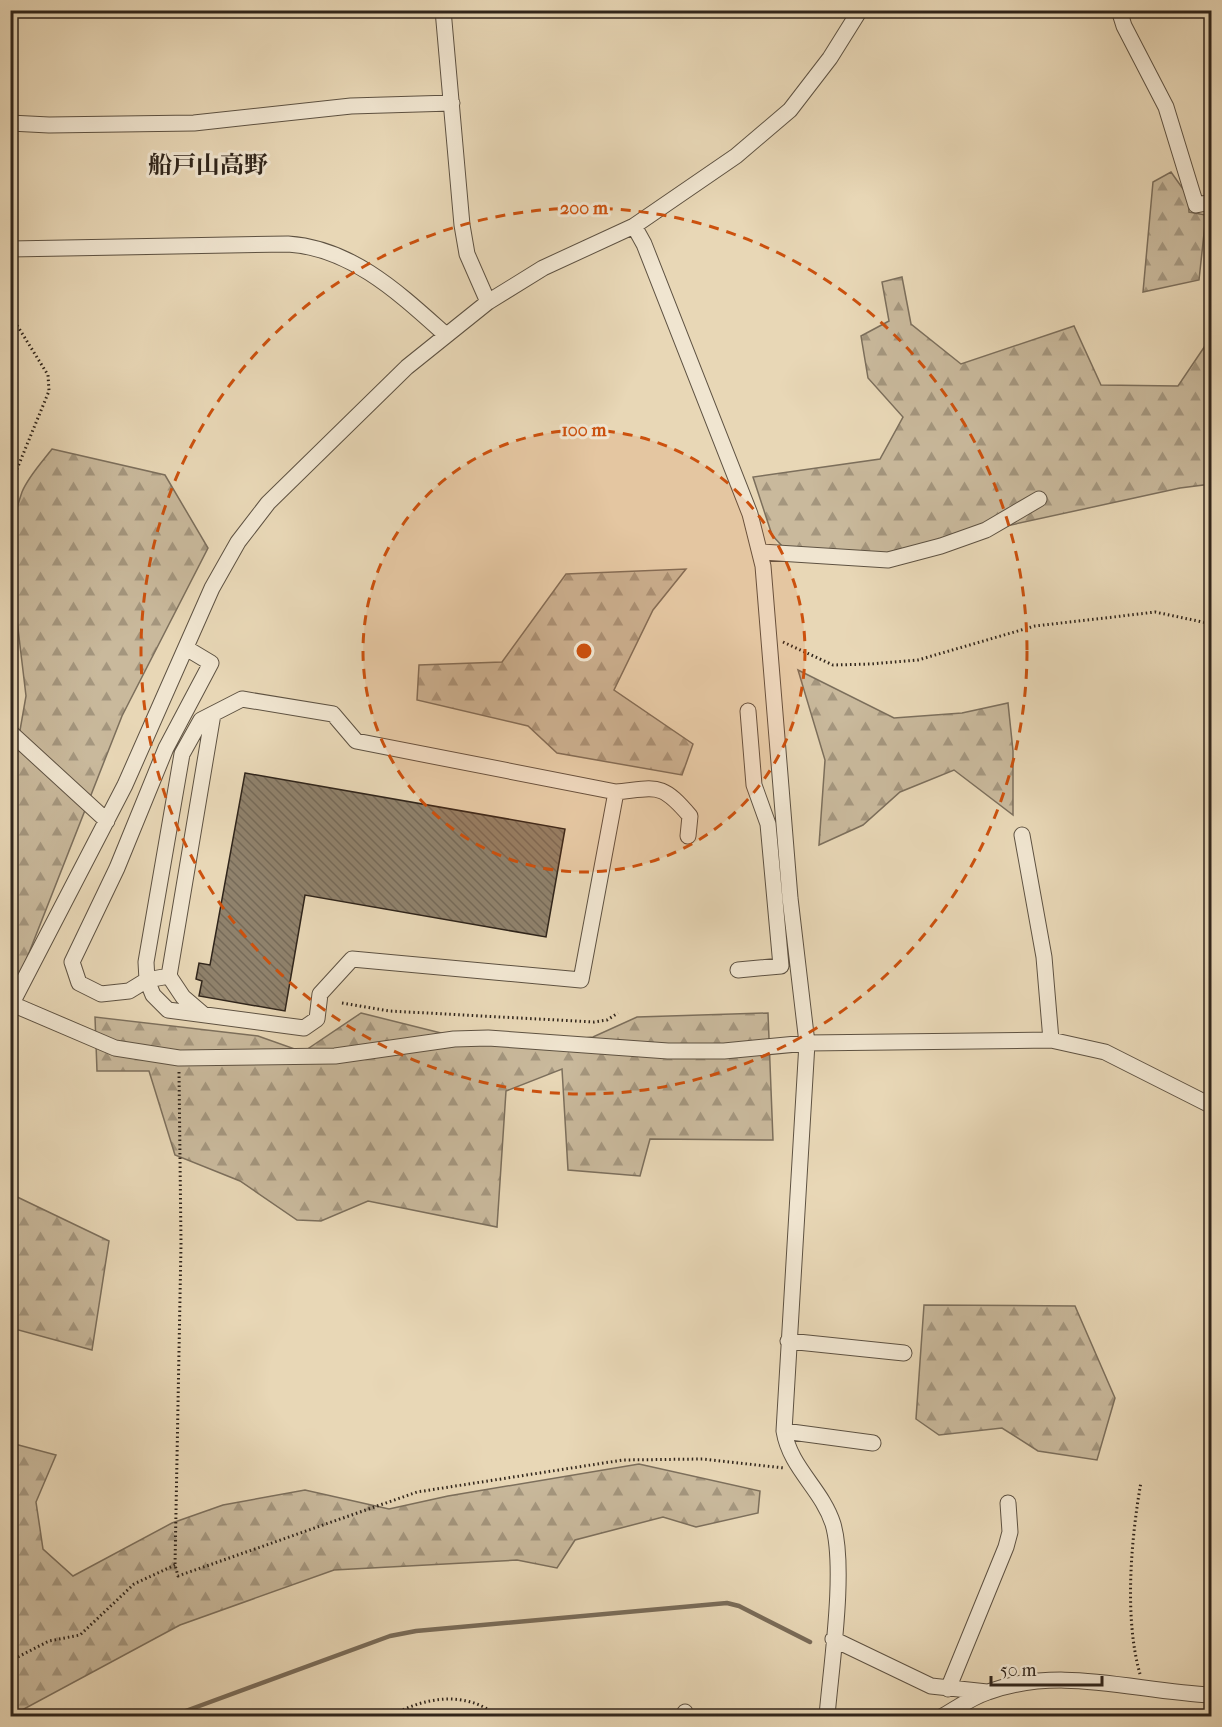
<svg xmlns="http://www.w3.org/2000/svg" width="1222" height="1727" font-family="'IM FELL French Canon','Noto Serif JP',serif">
<defs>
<pattern id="forest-firs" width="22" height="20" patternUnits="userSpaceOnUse" patternTransform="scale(1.5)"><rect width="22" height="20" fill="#c9b99c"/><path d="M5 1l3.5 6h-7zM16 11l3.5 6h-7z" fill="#a4967e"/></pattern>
<pattern id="building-back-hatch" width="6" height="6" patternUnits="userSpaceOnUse" patternTransform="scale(1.5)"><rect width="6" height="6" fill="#90826c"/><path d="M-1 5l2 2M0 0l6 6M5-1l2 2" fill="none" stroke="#766a58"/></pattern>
</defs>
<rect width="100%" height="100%" fill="#e8d7b6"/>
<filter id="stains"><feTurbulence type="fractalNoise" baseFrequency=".00333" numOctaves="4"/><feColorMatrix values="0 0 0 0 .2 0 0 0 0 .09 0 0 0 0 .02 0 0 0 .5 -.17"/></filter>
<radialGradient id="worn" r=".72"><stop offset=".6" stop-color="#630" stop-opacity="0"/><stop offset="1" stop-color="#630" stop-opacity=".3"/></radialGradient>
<path fill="url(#forest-firs)" stroke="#7c6f5c" stroke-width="1.5" d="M1171 172 1188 196 1189 212 1206 215 1199 280 1143 292 1153 182Z
M902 277 911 324 961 364 1074 326 1101 385 1178 386 1211 337V484L1180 488 942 540 884 555 793 558 772 535 753 477 880 459 903 417 868 378 861 336 889 321 882 282Z
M52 449 165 475 208 548 122 716 14 991 11 989V782L26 696 16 612C3 581 11 523 22 492 28 477 42 462 52 449Z
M686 569 653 610 614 690 693 744 682 775 557 753 528 726 417 700 419 665 502 662 566 574Z
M798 670 894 718 962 713 1008 703 1013 751V815L954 770 900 792 863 825 819 845 825 760Z
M361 1013 441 1033 523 1045 593 1037 637 1017 768 1013 773 1140 650 1139 640 1176 568 1170 562 1069 506 1091 497 1227 368 1201 321 1221 297 1220 240 1181 175 1155 149 1071H97L95 1017 258 1036 303 1052Z
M11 1194 109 1241 92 1350 11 1328Z
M924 1305 1075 1306 1115 1398 1097 1460 1038 1451 1002 1428 939 1435 916 1419Z
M11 1443 56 1455 36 1502 43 1549 73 1576 172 1523 223 1505 305 1490 389 1509 448 1496 639 1464 760 1491 758 1513 696 1527 663 1517 575 1540 557 1568 517 1560 334 1570 180 1625 11 1716Z"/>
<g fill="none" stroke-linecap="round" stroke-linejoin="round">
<path stroke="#796b58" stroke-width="4.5" d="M172 1716 390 1636 416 1631 727 1603 739 1606 810 1642"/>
</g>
<path fill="url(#building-back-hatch)" stroke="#30251b" stroke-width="1.5" d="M245 773 565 829 546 937 305 895 285 1011 199 996 202 981 196 979 199 963 210 965Z"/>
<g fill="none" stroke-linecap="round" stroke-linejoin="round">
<g stroke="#5e5242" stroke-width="17">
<path id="minor" d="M443 10 462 225 467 254 488 302
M1119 10 1124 26 1166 107 1196 205 1212 202
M10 123 49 125 194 123 351 106 452 103
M634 226 644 244 750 514 763 566 790 898 807 1043 784 1431C790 1468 822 1489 833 1524 846 1569 831 1667 827 1716
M10 249 288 244C352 248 400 294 446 335
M761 552 888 560 941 546 986 530 1039 499
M10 732 107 821
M616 792C658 788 661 782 690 816L688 836
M1022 835 1044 957 1051 1040
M738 970 781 966 768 824 754 785 748 711
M169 976 147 980 153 995 168 1010 304 1028 317 1019 320 994 352 959 581 980 616 792 356 741 333 714 242 699 201 720 182 754 146 962 147 980 129 991 101 994 79 983 72 962 117 868 166 748 211 663 186 648
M12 1004 115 1048 179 1058 335 1056 454 1039 488 1038 668 1051H724L807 1043 1051 1040 1105 1052 1212 1106
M10 1007 125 785 212 588 238 542 268 503 407 367 488 302 543 268 634 226 736 156 790 110 830 58 860 10
M204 1015 183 997 169 976 213 714
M788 1341 904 1353
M784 1431 873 1443
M833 1639 931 1686 987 1692
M948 1689 1006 1547 1010 1532 1008 1503
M685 1712 686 1716
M943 1716C957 1708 972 1697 988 1692 1062 1665 1136 1692 1212 1695"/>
</g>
<path stroke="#30251b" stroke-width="3" stroke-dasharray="1.5 3" stroke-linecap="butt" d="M10 314 48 375 49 391 10 486
M783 642 833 665 871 664 918 660 1035 626 1105 618 1155 612 1212 624
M342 1003 389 1011 594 1022 607 1020 618 1013
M179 1072 181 1244 175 1565 178 1576 417 1492 623 1460 703 1459 784 1468
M10 1661 49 1641 80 1635 134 1584 175 1565
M1140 1674C1124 1618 1131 1539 1141 1482
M391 1716C424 1697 466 1690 497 1716"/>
<use href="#minor" stroke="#f0e5d0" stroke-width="15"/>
</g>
<circle cx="584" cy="651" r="221" fill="#cc510e" fill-opacity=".12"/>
<g fill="none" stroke="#cc510e" stroke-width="3" stroke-dasharray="10 8">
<circle cx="584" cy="651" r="221"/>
<circle cx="584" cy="651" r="443"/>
</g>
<g text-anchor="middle" stroke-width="6" stroke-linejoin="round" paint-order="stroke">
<g font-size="24" font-weight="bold" fill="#30251b" stroke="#f0e5d0">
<text x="208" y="173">船戸山高野</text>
</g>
</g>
<circle cx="584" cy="651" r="9" fill="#cc510e" stroke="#f0e5d0" stroke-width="3"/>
<g font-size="18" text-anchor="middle" font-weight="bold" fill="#cc510e" stroke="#f0e5d0" stroke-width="6" stroke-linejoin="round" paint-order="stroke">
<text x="584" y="214">200 m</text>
<text x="584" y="436">100 m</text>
</g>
<rect width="1222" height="1727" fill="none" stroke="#e8d7b6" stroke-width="36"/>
<rect x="12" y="12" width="1198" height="1703" fill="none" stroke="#30251b" stroke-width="3"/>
<rect x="18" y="18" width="1186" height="1691" fill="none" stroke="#30251b" stroke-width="1.5"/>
<path d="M991 1676v9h111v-9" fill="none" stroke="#30251b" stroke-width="3"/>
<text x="1000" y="1676" font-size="18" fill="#30251b" stroke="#f0e5d0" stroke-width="4.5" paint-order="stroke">50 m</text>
<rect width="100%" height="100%" filter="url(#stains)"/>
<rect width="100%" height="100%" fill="url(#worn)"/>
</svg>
